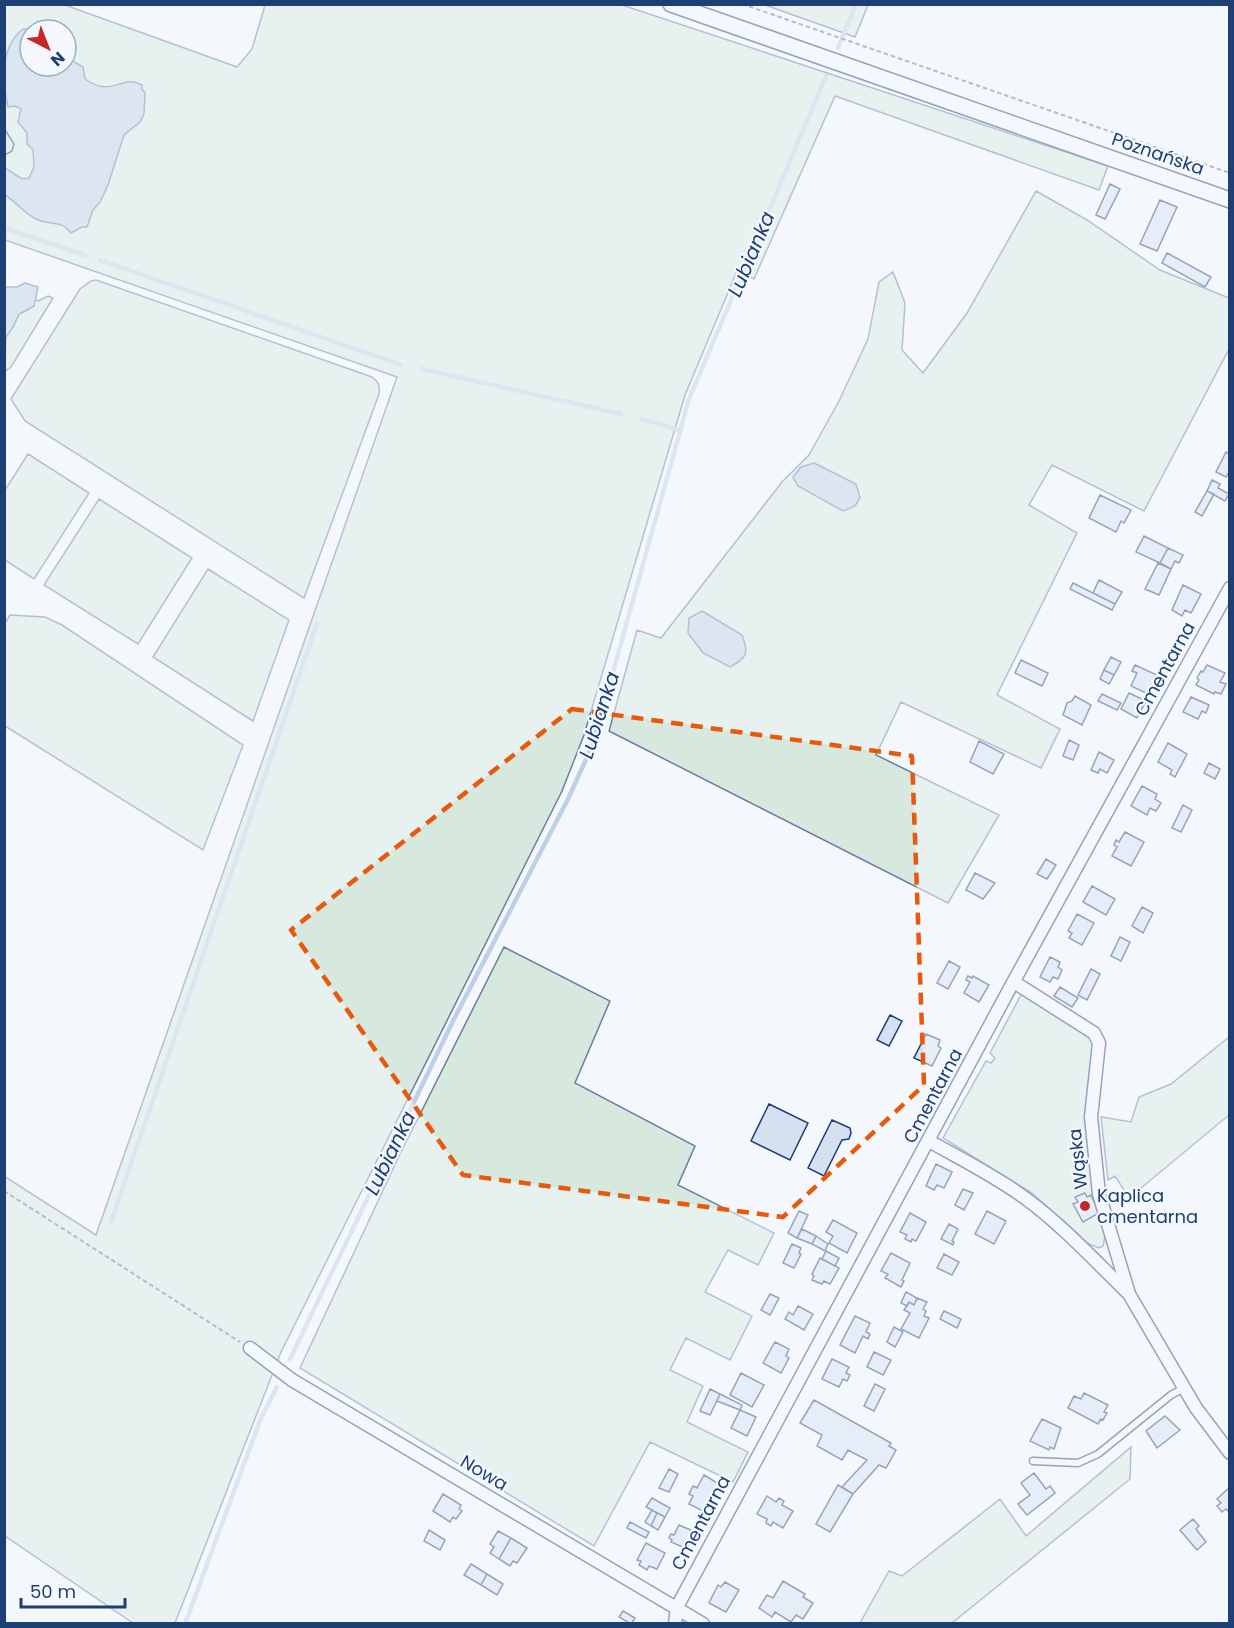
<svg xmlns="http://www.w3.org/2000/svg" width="1234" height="1628" font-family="Poppins,sans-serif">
<rect width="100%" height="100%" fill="#f4f7fb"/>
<path fill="#d7e8df" stroke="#687fa3" stroke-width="1.5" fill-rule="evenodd" d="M5 5H65L237 67 252 49 265 5H622L1108 166 1099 190 835 96 754 279 737 271 685 395 584 735 562 791 281 1352 175 1623H133L5 1536 4 1176 96 1235 397 377 5 240ZM30 30H66V66H30Z
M765 5H868L855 37Z
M1036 191 1087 220 1160 270 1229 298V349L1144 511 1052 465 1029 505 1077 533 997 695 1060 729 1041 768 901 702 876 755 999 815 948 903 609 731 637 630 661 638 782 482 809 455 839 401 868 339 879 282 893 272 905 303 902 350 923 373 967 313Z
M96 280 372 377C379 382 380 386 379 394L304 598 25 421 11 399 80 289 91 281Z
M48 296 53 298 11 367 5 371 6 335 13 327 19 314 28 310 34 298 38 301Z
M28 454 89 493 34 579 5 560V490Z
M99 499 192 558 138 644 44 585Z
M208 569 289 620 253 721 153 657Z
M10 615 45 617 62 625 243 745 203 850 5 726V623Z
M504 947 610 1001 575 1083 695 1146 678 1185 774 1233 758 1265 728 1250 705 1292 752 1316 730 1360 686 1338 670 1370 703 1386 687 1422 748 1452 733 1482 650 1442 594 1546 300 1368 400 1154Z
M1022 993 1087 1034 1094 1045 1096 1194 1105 1237 1103 1246 1099 1248 1087 1243 1032 1193 943 1138 986 1061 991 1063 995 1058 990 1053Z
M1229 1037V1115L1129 1198 1115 1176 1108 1180 1101 1117 1131 1122 1139 1097 1171 1084Z
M1131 1447 1130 1479 952 1623H860L889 1571 902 1576 1000 1499 1026 1536Z"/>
<path fill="#bed0e5" stroke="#687fa3" stroke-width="1.5" d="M23 29 34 30H30V66H66V60H71L83 67 85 79C114 99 121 73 142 85V89L145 93 144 114 140 122 124 135 108 185 100 202 93 210 87 227H82L71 233C61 219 50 226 36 219 24 213 16 202 5 195V168L22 179 29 178 34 167 33 150 27 144V133L18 122 21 109 15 106 8 107C2 80 0 47 23 29Z
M25 283 38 287 34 306 19 314 13 327 5 339V287H17Z
M814 463 856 484 860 498 855 506 843 511 798 486 793 477 801 467Z
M702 611 742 635C749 653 747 658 730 667L703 653 688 633 689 618Z"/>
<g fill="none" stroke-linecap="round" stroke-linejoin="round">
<path stroke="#bed0e5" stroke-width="4.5" d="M838 48 856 4
M4 228 85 255
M100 260 401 365
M422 369 621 414
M642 419 680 430
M111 1222 317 624
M290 1359 453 1021 568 799 593 744 689 399 826 76
M185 1624 261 1418 277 1387"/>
</g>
<path fill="#d5e0f0" stroke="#1d3f73" stroke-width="1.5" d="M4 128 14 144 12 151 5 155Z
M1110 184 1120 189 1105 219 1096 215Z
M1160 200 1177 207 1157 251 1140 244Z
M1167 253 1211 277 1205 287 1162 263Z
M1226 452 1230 454V471L1226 477 1216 472Z
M1212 480 1220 484 1218 488 1229 494 1225 501 1207 491Z
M1207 491 1214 494 1202 516 1195 512Z
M1100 495 1131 510 1124 523 1121 521 1116 532 1089 518Z
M1144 536 1168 548 1160 563 1136 552Z
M1168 548 1183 555 1179 563 1175 561 1171 569 1160 563Z
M1158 563 1171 569 1159 595 1145 589Z
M1099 580 1122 592 1115 604 1093 593Z
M1073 583 1115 604 1112 610 1070 589Z
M1183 585 1201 594 1191 613 1185 610 1182 616 1172 610Z
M1111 657 1121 662 1114 675 1104 670Z
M1021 660 1048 673 1042 686 1015 673Z
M1135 665 1157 675 1148 694 1131 686 1137 673 1132 671Z
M1207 665 1225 673 1220 682 1226 684 1221 694 1215 692 1214 694 1196 685 1199 680 1197 678 1201 671 1203 672Z
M1104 670 1114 675 1109 684 1100 679Z
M1129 693 1146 701 1137 718 1121 709Z
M1102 694 1121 703 1117 710 1098 701Z
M1075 696 1091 705 1082 725 1063 715 1067 703 1072 701Z
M1191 697 1209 705 1206 713 1202 711 1198 719 1183 712Z
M1069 740 1079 745 1073 760 1063 756Z
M979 741 1004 754 993 774 970 762Z
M1168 743 1187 754 1175 777 1170 774 1172 770 1158 762Z
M1099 752 1114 760 1107 773 1100 769 1098 773 1091 770Z
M1209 763 1220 769 1215 779 1204 773Z
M1142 786 1157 794 1155 799 1161 803 1156 811 1150 808 1147 815 1131 806Z
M1183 805 1192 810 1181 832 1172 828Z
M1125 832 1144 842 1131 866 1112 856 1117 847 1114 845 1116 840 1119 842Z
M1046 859 1056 865 1047 879 1037 874Z
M975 873 995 883 983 899 966 890Z
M1092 886 1115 899 1106 915 1083 902Z
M1142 907 1153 913 1143 933 1132 926Z
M1077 914 1094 923 1082 945 1069 938 1072 933 1068 931Z
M1120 937 1130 942 1121 961 1111 956Z
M1050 957 1060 962 1058 967 1062 970 1058 979 1053 977 1050 982 1040 977Z
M949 961 960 967 948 989 937 983Z
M1091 969 1100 974 1087 1000 1078 995Z
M968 976 972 978 973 976 989 985 979 1002 964 993 970 982 966 980Z
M1060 987 1078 998 1072 1007 1054 996Z
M890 1015 902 1021 889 1046 877 1040Z
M926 1034 940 1040 938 1046 941 1048 932 1066 914 1058Z
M769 1104 808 1123 790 1160 751 1141Z
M832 1120 850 1128 851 1133 849 1139 842 1140 824 1176 808 1168Z
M936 1164 952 1172 944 1188 937 1185 934 1190 926 1186Z
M963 1189 973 1193 964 1210 955 1205Z
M1085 1193 1087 1197 1091 1195 1099 1213 1083 1222 1073 1204 1078 1202 1075 1197Z
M799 1211 808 1215 797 1238 788 1233Z
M987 1211 1006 1221 994 1244 975 1234Z
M910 1213 926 1222 916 1241 912 1239 911 1242 905 1239 907 1235 900 1232Z
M833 1220 857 1233 847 1253 829 1243 833 1236 826 1232Z
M949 1224 958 1229 952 1241 954 1242 953 1245 941 1239Z
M802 1229 816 1236 812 1244 797 1238Z
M816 1236 828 1244 825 1251 812 1244Z
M792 1244 801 1248 799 1253 801 1254 794 1268 783 1263Z
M826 1251 839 1258 835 1266 822 1259Z
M891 1253 910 1263 902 1280 904 1281 901 1287 885 1278 888 1274 881 1271Z
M944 1254 959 1262 952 1275 937 1268Z
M820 1258 839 1268 830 1284 824 1281 822 1284 812 1280 814 1276 812 1274Z
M906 1292 917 1298 914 1305 909 1302 907 1306 901 1303Z
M770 1294 779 1298 770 1315 761 1310Z
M917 1298 927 1302 923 1309 926 1311 924 1316 929 1318 919 1338 901 1329 910 1313 904 1310 909 1302 914 1305Z
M798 1306 813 1314 804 1330 785 1319 789 1312 793 1315Z
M944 1311 961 1319 957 1328 940 1319Z
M855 1316 870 1323 866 1332 870 1334 868 1339 863 1336 855 1353 840 1345Z
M894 1327 903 1332 895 1347 887 1342Z
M775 1342 789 1349 786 1356 789 1358 781 1373 763 1363Z
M874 1352 891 1360 883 1375 867 1367Z
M832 1359 849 1367 846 1373 850 1375 847 1381 843 1379 839 1387 822 1379Z
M741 1373 764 1385 752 1407 730 1395Z
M875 1384 885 1389 874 1411 864 1406Z
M710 1389 720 1394 710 1415 700 1411Z
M1084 1393 1108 1405 1104 1412 1107 1413 1103 1420 1101 1419 1098 1424 1068 1408 1074 1396 1081 1399Z
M720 1394 742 1405 740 1410 717 1401Z
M814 1400 891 1443 889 1446 896 1450 886 1468 879 1465 853 1494 842 1487 867 1460 848 1450 842 1460 817 1446 822 1435 800 1423Z
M740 1410 756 1417 747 1436 731 1428Z
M1165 1416 1180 1430 1157 1448 1146 1431Z
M1042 1419 1061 1428 1054 1449 1050 1447 1049 1450 1030 1441Z
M669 1469 678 1474 669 1492 659 1488Z
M1034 1473 1046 1489 1050 1486 1055 1493 1027 1515 1018 1504 1030 1495 1021 1483Z
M704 1475 719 1484 705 1512 689 1504 693 1496 689 1494 693 1486 697 1488Z
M838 1485 853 1494 830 1532 816 1524Z
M1230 1487V1513L1226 1509 1222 1512 1217 1506 1221 1503 1217 1499Z
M443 1494 461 1505 459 1509 462 1511 456 1519 453 1517 450 1522 433 1511Z
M767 1496 776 1502 779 1498 784 1501 782 1505 793 1511 783 1528 773 1522 771 1526 766 1523 767 1519 757 1514Z
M652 1498 670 1508 665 1517 646 1507Z
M652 1510 657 1513 651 1526 645 1522Z
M657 1513 665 1517 658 1530 651 1526Z
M1193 1519 1199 1526 1196 1529 1206 1542 1197 1550 1180 1530Z
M630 1522 649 1532 646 1538 627 1528Z
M679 1525 695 1532 687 1549 671 1542 672 1540 669 1538 671 1534 674 1535Z
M429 1530 445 1540 440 1550 424 1541Z
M498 1531 511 1538 499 1559 490 1553 494 1547 490 1544Z
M511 1538 527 1548 517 1563 513 1561 510 1566 499 1559Z
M646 1543 665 1553 657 1569 649 1566 647 1570 639 1565 641 1561 637 1560Z
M471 1564 487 1574 481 1585 464 1575Z
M487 1574 503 1584 497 1595 481 1585Z
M783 1581 805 1594 803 1597 813 1603 803 1619 796 1615 791 1622 775 1612 772 1617 759 1608 767 1595 773 1598Z
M725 1582 739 1590 726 1612 709 1603 718 1585 721 1587Z
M623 1611 635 1618 631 1624 619 1617Z"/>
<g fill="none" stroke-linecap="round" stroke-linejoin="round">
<g stroke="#1d3f73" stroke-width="9">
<path id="service" d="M1033 1461 1078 1463 1098 1454 1171 1395 1184 1388"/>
</g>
<g stroke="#1d3f73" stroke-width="15">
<path id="minor" d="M1014 982 1094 1033 1099 1043 1091 1117 1099 1194 1129 1294 1196 1408 1230 1453
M929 1141C961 1159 995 1176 1025 1198 1062 1225 1094 1260 1127 1292
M250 1348 292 1380 703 1624
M675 1624 677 1607 1010 988 1230 588"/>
</g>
<g stroke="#1d3f73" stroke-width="18">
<path id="tertiary" d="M671 4 1230 200"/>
</g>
<path stroke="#5e769c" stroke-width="2" stroke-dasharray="4.5 3" stroke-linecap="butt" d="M742 4 1230 173
M4 1191 240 1342"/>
<use href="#service" stroke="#f4f7fb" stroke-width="6"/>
<use href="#minor" stroke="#f4f7fb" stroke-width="12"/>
<use href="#tertiary" stroke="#f4f7fb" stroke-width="15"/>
</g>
<path d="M0 0H1234V1628H0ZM572 709 912 756 924 1085 783 1217 463 1175 291 930Z" fill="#f4f7fb" fill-opacity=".55" fill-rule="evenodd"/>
<path fill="none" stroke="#e8590c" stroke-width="4.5" stroke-dasharray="12 8" stroke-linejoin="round" d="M572 709 912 756 924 1085 783 1217 463 1175 291 930Z"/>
<circle fill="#c62828" stroke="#f4f7fb" stroke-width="2" cx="1085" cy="1206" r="6"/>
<g text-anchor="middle" stroke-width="4.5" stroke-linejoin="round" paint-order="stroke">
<g font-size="18" fill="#1d3f73" stroke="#f4f7fb">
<text transform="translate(1158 154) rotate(19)" y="6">Poznańska</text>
<text transform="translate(1165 669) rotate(-61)" y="6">Cmentarna</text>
<text transform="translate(933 1096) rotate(-62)" y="6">Cmentarna</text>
<text transform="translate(1078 1159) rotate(-96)" y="6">Wąska</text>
<text transform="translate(484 1473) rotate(31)" y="6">Nowa</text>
<text transform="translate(701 1523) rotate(-62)" y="6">Cmentarna</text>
</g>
<g font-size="18" fill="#1d3f73" stroke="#f4f7fb" text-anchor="start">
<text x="1097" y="1202">Kaplica<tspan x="1097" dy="21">cmentarna</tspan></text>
</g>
<g font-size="20" font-style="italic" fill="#1d3f73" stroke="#f4f7fb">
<text transform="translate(751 254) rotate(-67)" y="7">Lubianka</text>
<text transform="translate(599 715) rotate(-72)" y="7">Lubianka</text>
<text transform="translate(390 1153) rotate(-64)" y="7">Lubianka</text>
</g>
</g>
<rect width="1234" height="1628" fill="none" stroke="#1d3f73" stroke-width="12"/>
<g transform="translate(48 48) rotate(138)"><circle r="28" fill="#f4f7fb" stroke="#9eadc5" stroke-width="1.5"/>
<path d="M0-4.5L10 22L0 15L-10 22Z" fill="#c62828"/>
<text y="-9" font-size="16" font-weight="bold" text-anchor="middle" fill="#1d3f73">N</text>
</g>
<path d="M21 1598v9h104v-9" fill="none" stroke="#1d3f73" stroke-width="3"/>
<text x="30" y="1598" font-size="18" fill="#1d3f73" stroke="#f4f7fb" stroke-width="4.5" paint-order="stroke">50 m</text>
</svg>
